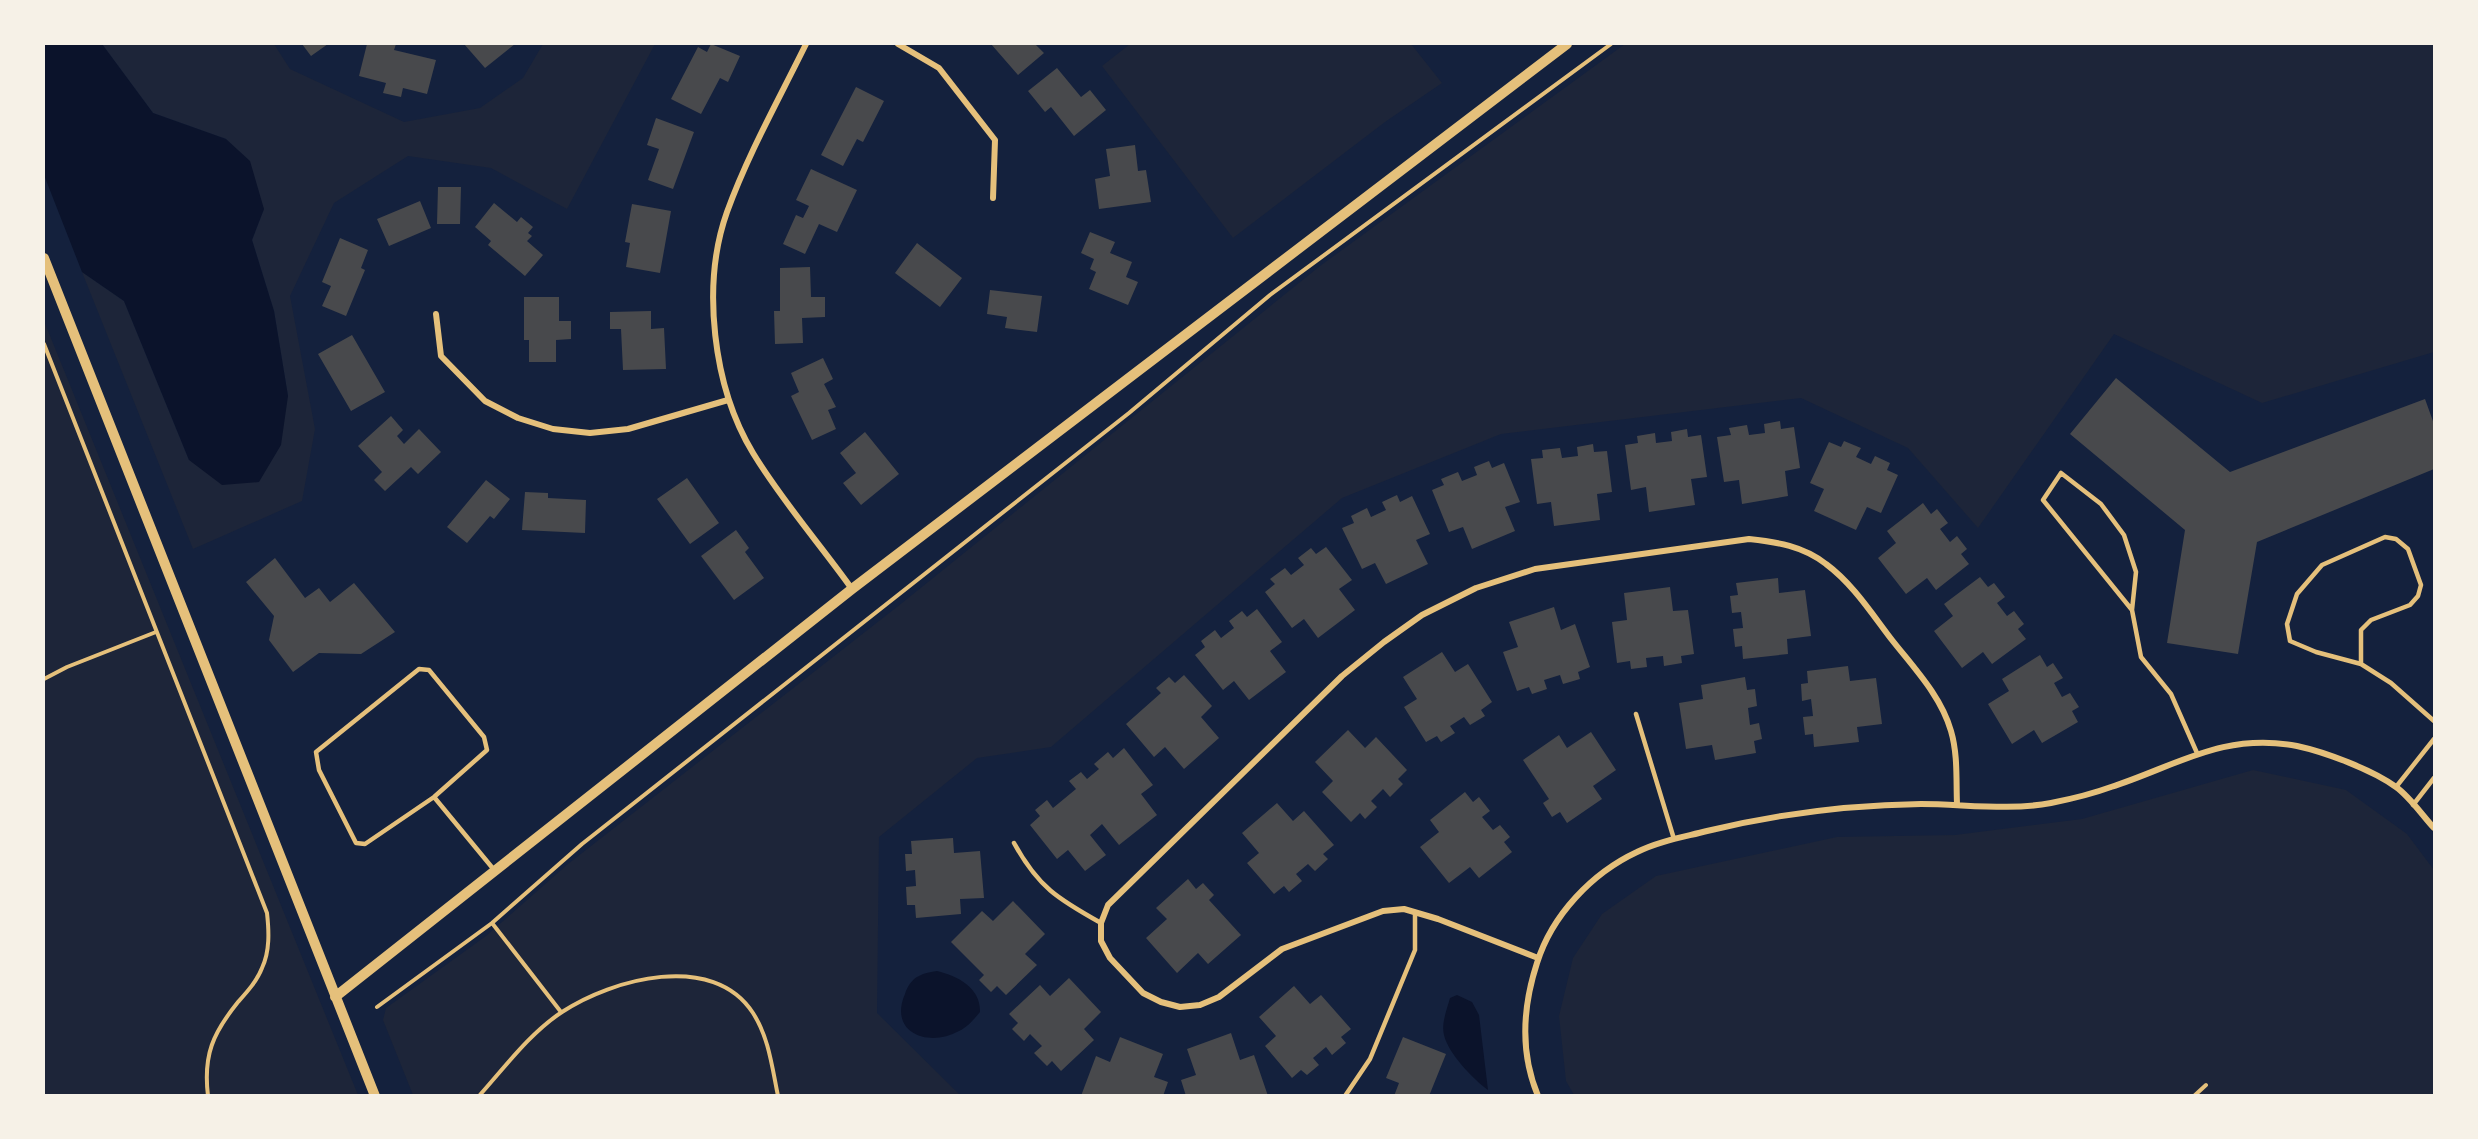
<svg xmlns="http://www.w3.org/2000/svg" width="2478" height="1139" font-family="Mulish,sans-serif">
<rect width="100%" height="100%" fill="#14213d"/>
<path fill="#1d2539" d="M102 44H274L290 69 404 122 480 108 523 78 543 44H655L567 209 491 168 408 156 334 203 290 296 315 429 302 501 193 549 82 272 124 301 189 460 288 396 274 311 252 240 264 209 226 139 153 113Z
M1130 44H1411L1442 83 1385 122 1233 238 1102 66Z
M1625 44H2434V352L2262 403 2114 334 1978 528 1908 448 1801 398 1501 434 1342 498 1051 747 977 758 879 837 877 1013 960 1095H413L383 1020 386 1008 486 936 568 864 902 603 1320 266Z
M44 321 358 1095H44Z
M2253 770 2346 790 2407 834 2434 870V1095H1574L1566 1081 1559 1016 1573 958 1602 914 1656 876 1837 837 1955 835 2082 819Z"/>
<path fill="#0b132b" d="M44 44H102L153 113 226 139 250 161 264 209 252 240 274 311 288 396 281 445 259 482 222 485 189 460 124 301 82 272 44 175Z
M937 971C958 976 981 988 980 1012 974 1019 968 1027 959 1031 929 1048 888 1033 905 994 907 987 912 979 919 976 924 973 931 972 937 971Z
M1457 995 1472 1002 1479 1015 1488 1090C1473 1079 1448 1053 1444 1035 1441 1024 1447 1009 1450 998Z"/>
<path fill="#48494c" d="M302 44H328L311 56Z
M367 44H396L394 50 436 60 427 94 403 88 401 97 383 93 386 83 359 76Z
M464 44H515L485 68Z
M711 44 740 56 728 82 720 78 701 114 671 99 698 47 707 52Z
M991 44H1035L1044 53 1018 75Z
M1057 68 1081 97 1090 90 1106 110 1074 136 1051 107 1045 112 1028 91Z
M856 87 884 101 863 142 857 139 843 166 821 155Z
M656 118 694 132 673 189 648 180 659 149 647 145Z
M1135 145 1138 171 1146 170 1151 202 1099 209 1095 179 1110 176 1106 149Z
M811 169 857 190 837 232 819 224 805 254 783 244 796 215 803 218 809 206 796 200Z
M438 187H461L460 224H437Z
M420 201 431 228 389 246 377 219Z
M494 203 517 222 521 217 533 227 528 233 532 236 527 241 543 255 525 276 488 245 491 241 475 227Z
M632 204 671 211 660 273 626 267 630 243 625 242Z
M1090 232 1115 242 1110 253 1132 262 1126 277 1138 282 1128 305 1089 289 1096 272 1090 269 1094 259 1081 253Z
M340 238 368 250 361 268 365 270 346 316 322 306 331 286 322 282Z
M917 243 962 278 940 307 895 273Z
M810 267 811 297H825V317L802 318 803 343 775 344 774 311H780V268Z
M990 290 1042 296 1037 332 1005 328 1007 317 987 314Z
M524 297H559V321H571V339L556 340V362H529V340H524Z
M651 311V329L664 328 666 369 623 370 621 329H610V312Z
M352 335 385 392 351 411 318 354Z
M823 358 833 379 824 384 836 407 828 410 836 429 812 440 791 396 799 392 791 373Z
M2116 378 2230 472 2425 399 2434 424V469L2257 542 2238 654 2167 643 2185 530 2070 434Z
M391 416 403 430 397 436 404 444 419 429 441 452 418 474 411 467 385 491 374 480 382 472 358 446Z
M1780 421 1781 429 1794 427 1800 468 1785 471 1788 496 1742 504 1739 480 1724 482 1717 437 1731 435 1729 428 1747 425 1749 435 1765 433 1764 424Z
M1687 429 1688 437 1701 435 1707 477 1691 479 1695 505 1649 512 1646 487 1631 490 1625 445 1638 443 1637 436 1655 433 1656 443 1672 441 1671 432Z
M865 432 899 474 861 505 843 483 856 473 840 453Z
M1844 441 1861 448 1856 457 1871 464 1875 456 1890 463 1887 470 1898 475 1881 513 1867 507 1856 530 1814 511 1824 489 1810 483 1829 442 1841 447Z
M1593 444 1594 452 1607 451 1612 492 1597 494 1600 520 1554 526 1551 502 1537 504 1531 459 1543 458 1542 450 1560 448 1562 458 1578 456 1577 447Z
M1489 461 1492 468 1504 463 1520 502 1505 507 1515 531 1472 549 1463 527 1449 532 1432 490 1444 485 1441 479 1458 472 1462 481 1477 475 1474 467Z
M687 478 719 523 690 544 657 499Z
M486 480 510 499 494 519 490 516 467 543 447 527Z
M525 492 548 493V498L586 500 585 533 522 530Z
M1397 495 1400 502 1412 496 1430 534 1416 540 1428 564 1386 584 1375 563 1362 569 1342 528 1354 523 1351 516 1367 508 1371 517 1386 510 1382 502Z
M1923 503 1931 514 1937 509 1948 523 1940 529 1950 542 1957 536 1967 549 1961 554 1969 564 1936 590 1927 578 1906 594 1878 558 1896 543 1887 531Z
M736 530 749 548 745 552 764 578 734 600 701 556Z
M1326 547 1352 580 1339 589 1355 610 1318 638 1304 619 1292 628 1265 592 1275 584 1270 579 1285 568 1291 575 1304 565 1298 558 1311 548 1316 554Z
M275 558 305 598 319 588 330 602 354 583 395 632 361 654 319 653 293 672 269 640 274 616 246 582Z
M1980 577 1988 587 1994 583 2005 597 1997 603 2007 616 2014 611 2024 624 2018 629 2026 639 1992 664 1983 652 1962 668 1934 631 1953 616 1944 604Z
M1778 578 1779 593 1805 590 1811 636 1787 639 1788 654 1743 659 1742 646 1735 647 1733 629 1743 628 1741 612 1732 613 1730 596 1738 595 1736 583Z
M1670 587 1673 611 1688 610 1694 654 1681 656 1682 663 1664 666 1663 656 1646 658 1647 667 1631 669 1630 661 1617 663 1612 622 1627 620 1624 593Z
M1554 607 1561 630 1575 624 1590 667 1578 672 1580 679 1563 684 1560 675 1544 680 1547 689 1532 694 1529 687 1517 691 1503 652 1518 647 1509 622Z
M1257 609 1282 642 1270 651 1286 672 1249 700 1234 681 1223 690 1195 655 1205 647 1201 641 1215 630 1221 638 1234 628 1229 621 1242 611 1247 617Z
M1442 652 1455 672 1468 664 1492 702 1481 710 1485 716 1470 725 1464 717 1450 726 1455 733 1441 742 1437 736 1426 742 1404 707 1417 699 1403 677Z
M2040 655 2047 667 2053 663 2063 678 2054 683 2062 697 2070 693 2079 707 2072 711 2078 722 2042 743 2034 730 2012 744 1988 704 2009 691 2002 679Z
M1848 666 1850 681 1876 678 1882 724 1857 727 1859 742 1814 747 1813 734 1805 735 1803 717 1813 716 1811 699 1802 701 1801 684 1808 683 1807 671Z
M1184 675 1212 706 1201 717 1219 738 1184 769 1165 747 1154 757 1126 724 1161 693 1156 688 1169 677 1175 683Z
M1745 677 1747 690 1755 689 1757 706 1748 708 1750 725 1759 723 1762 739 1754 741 1756 753 1715 760 1712 745 1686 749 1679 703 1703 699 1701 685Z
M1348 730 1365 748 1376 737 1407 770 1398 779 1403 784 1390 797 1383 789 1371 801 1377 807 1365 819 1360 813 1351 822 1322 792 1333 781 1315 762Z
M1591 732 1616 770 1593 786 1602 799 1567 823 1560 812 1552 817 1543 803 1549 799 1523 760 1559 735 1567 748Z
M1124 748 1153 785 1141 794 1157 815 1119 845 1102 824 1090 835 1106 855 1085 871 1068 850 1057 859 1030 825 1040 816 1035 810 1047 800 1053 808 1076 789 1069 781 1081 772 1087 779 1099 769 1094 764 1108 752 1113 758Z
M1465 792 1473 802 1479 797 1490 811 1482 817 1493 830 1500 825 1510 837 1504 842 1512 852 1479 878 1470 867 1449 883 1420 847 1439 832 1430 820Z
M1277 803 1293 821 1304 811 1334 845 1323 854 1328 859 1315 871 1308 864 1296 874 1302 881 1289 892 1284 886 1274 894 1247 863 1259 853 1242 833Z
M953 838 954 853 980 851 984 898 960 899 961 914 916 918 915 905H907L906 887 916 886 915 870 906 871 905 854H912L911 841Z
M1188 879 1196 889 1203 883 1214 895 1209 900 1241 935 1208 964 1198 953 1177 973 1146 938 1167 919 1156 908Z
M1013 901 1045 934 1025 954 1037 965 1006 995 997 986 991 992 979 980 984 975 951 942 982 911 993 921Z
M1069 978 1101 1012 1084 1029 1094 1040 1061 1071 1052 1061 1047 1066 1034 1053 1042 1046 1030 1034 1024 1041 1012 1029 1018 1023 1009 1014 1040 985 1050 996Z
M1294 986 1310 1004 1321 995 1351 1029 1341 1037 1346 1043 1332 1055 1326 1047 1313 1058 1319 1065 1307 1075 1301 1070 1292 1078 1265 1046 1276 1036 1259 1017Z
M1231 1033 1240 1060 1254 1055 1268 1096H1186L1181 1080 1196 1075 1187 1049Z
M1120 1037 1163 1054 1154 1077 1168 1082 1163 1096H1081L1096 1056 1110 1062Z
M1403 1037 1446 1054 1429 1096H1394L1399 1083 1386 1078Z"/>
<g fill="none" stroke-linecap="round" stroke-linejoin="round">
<path stroke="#e5c07b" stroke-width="4" d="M44 344 267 913C269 931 270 951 262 968 257 981 247 992 238 1002 213 1033 203 1055 208 1096
M44 679 67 667 156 632
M492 923 561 1012
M377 1007 492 923 582 844 1129 413 1270 295 1611 44
M479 1096C505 1067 530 1033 562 1012 612 979 713 951 753 1013 769 1038 772 1067 778 1096
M2194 1096 2206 1085"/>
<path stroke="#e5c07b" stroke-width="4.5" d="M2132 610 2136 572 2124 535 2101 504 2061 473 2043 500 2132 610 2141 657 2171 694 2197 753
M2361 664V630L2371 620 2410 605 2418 596 2421 585 2408 549 2396 539 2385 537 2322 565 2297 594 2287 624 2290 641 2316 652 2361 664 2391 683 2434 721
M419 669 429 670 484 737 487 750 434 797 365 844 356 843 319 770 316 752Z
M1636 714 1674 839
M2396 787 2434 739
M434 797 495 871
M2413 805 2434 778
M1014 843C1038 887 1058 899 1101 923
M1345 1096 1370 1059 1415 950V912"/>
<path stroke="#e5c07b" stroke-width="6" d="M806 44C779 99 748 154 727 212 701 285 713 387 753 453 782 501 820 544 852 589
M898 44 939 68 995 140 993 198
M436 314 441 356 485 401 518 418 553 429 590 433 628 429 728 400
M1538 958 1438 919 1404 909 1383 911 1282 949 1219 997 1200 1005 1180 1007 1161 1002 1143 993 1110 958 1101 941V923L1108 905 1342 676 1384 642 1422 615 1476 588 1535 569 1749 539C1777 542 1803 546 1826 564 1853 584 1872 614 1892 640 1914 668 1941 696 1951 731 1958 755 1956 780 1957 804
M1538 1096C1520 1053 1523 1006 1537 963 1552 915 1592 873 1637 852 1659 841 1684 837 1707 831 1777 814 1849 805 1921 804 1963 804 2009 811 2051 803 2071 799 2092 794 2111 787 2176 766 2223 732 2297 746 2325 752 2373 770 2396 787 2410 797 2422 815 2434 828"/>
<path stroke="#e5c07b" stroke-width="10" d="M44 258 375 1096
M335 997 852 589 1567 44"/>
</g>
<rect width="2478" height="1139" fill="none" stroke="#f6f1e7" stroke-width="90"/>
</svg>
